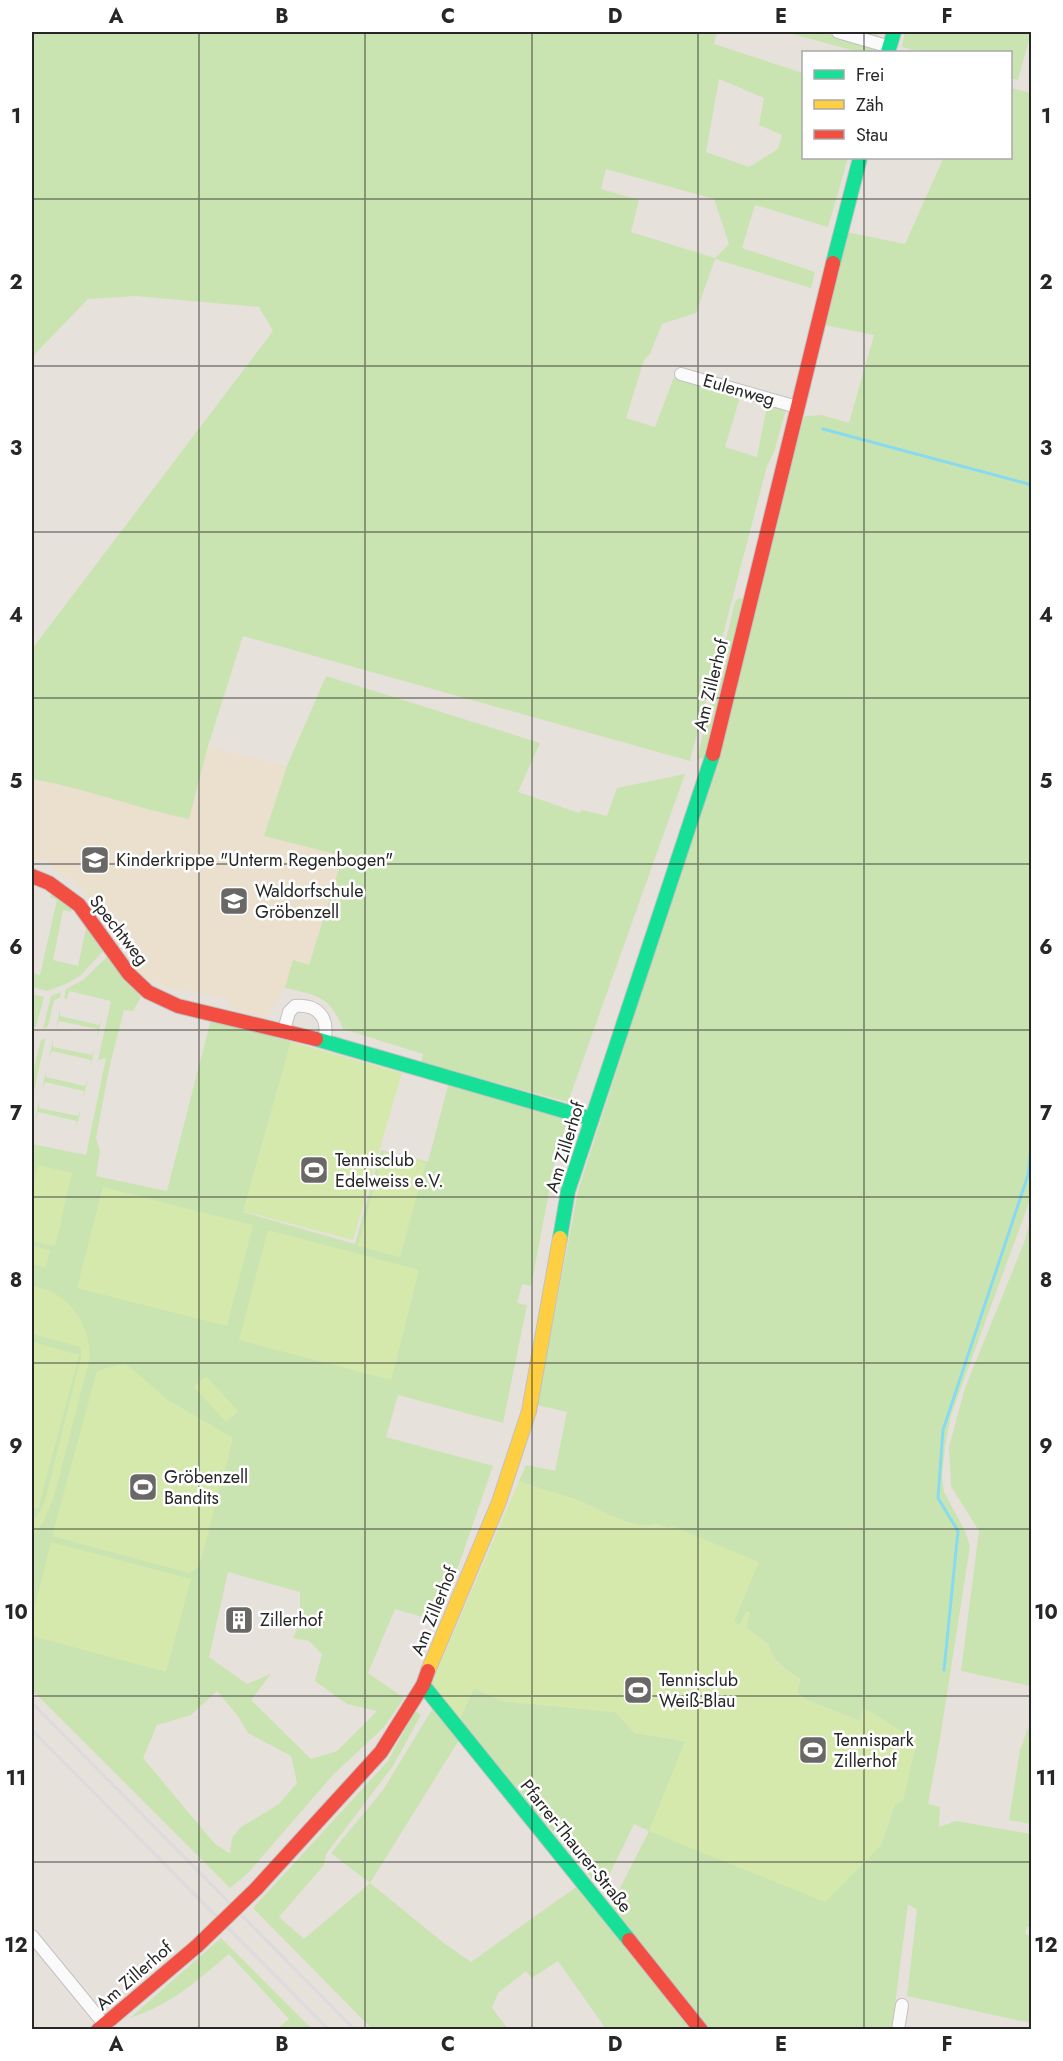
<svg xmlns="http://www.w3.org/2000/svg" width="1063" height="2061" font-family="Jost,sans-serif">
<rect width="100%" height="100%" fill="#e6e1db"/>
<path fill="#ebdfce" d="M208 746 287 766 264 836 343 856 309 965 285 988 266 1018 231 1008 225 998 166 987 141 977 133 965V957L114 926 74 882 54 871 50 863 32 858V779L63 784 161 813 188 819Z"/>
<path fill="#c9e4b0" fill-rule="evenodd" d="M32 32H717L714 44 803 73 804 158H848L828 227 755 205 742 248 815 272 811 288 715 259 696 313 662 324 650 354 644 360 626 418 655 427 674 377 741 394 725 447 757 457 768 401 787 406 774 452 767 466 690 761 243 636 208 746 189 819C136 808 85 788 32 779V649L273 331 259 307 136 296 88 299 32 357ZM719 79 764 98 759 125 782 135 778 149 749 167 706 152ZM606 169 714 199 729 244 715 258 631 232 639 200 601 189Z
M785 32H879L873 52H859Z
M905 32H1031L1018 80 1011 78 1010 52H921L902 47Z
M1011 88 1031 93V1197L951 1415 945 1447 942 1477 944 1492 965 1531 970 1546 940 1739 928 1804 940 1807 939 1827 956 1821 1031 1834V1927H1027L1025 1934 1031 1936V2023L907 1996 917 1910 908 1904 892 2029H709L611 1906 649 1831 634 1824 602 1890 459 1721 474 1688 502 1701 615 1712 635 1733 686 1741 881 1845 895 1804 863 1707 860 1721 807 1700 796 1692 801 1679C788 1672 771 1660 769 1645L746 1627 749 1612H746L741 1623 737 1625 734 1621 758 1562 655 1524C638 1533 595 1507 577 1500 558 1493 538 1489 519 1481L526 1465 555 1471 567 1412 537 1405 578 1191 713 771 798 435 805 416 821 415 849 423 874 335 825 325 847 232 905 244 943 159 941 158H1010Z
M739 598 746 600 704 758 697 759 735 602Z
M326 676 540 743 518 792 579 813 582 810 607 816 617 788 685 774 568 1102 421 1063 423 1054 343 1029C330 996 317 995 285 988L293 960 309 965 343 856 264 836 287 766Z
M53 891 73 904 71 912 63 910 53 960 78 966 88 919 104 950 80 976 66 984 47 991 32 987 33 973 40 975 57 900 50 897Z
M108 956 142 995 133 1011 124 1010 109 1069 96 1138 100 1151 96 1176 167 1191 211 1019 291 1042 243 1212 355 1244 381 1150 428 1162 449 1082 568 1118 554 1166 531 1286 522 1284 517 1303 527 1305 503 1423 398 1395 386 1437 493 1466 439 1622 395 1609 368 1673 404 1698 384 1727 332 1776 248 1873 230 1888 32 1690V1144L86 1155 106 1058 98 1060 111 1001 69 991 67 999 64 998 66 989 83 980ZM228 1572 300 1592V1623L293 1638 309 1641 322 1654 315 1681 347 1704 377 1711 337 1751 311 1759 251 1700 271 1674 247 1684 209 1657ZM217 1691 238 1716 248 1733 291 1756 297 1783 279 1804 241 1827 232 1838 230 1854 214 1843 143 1758 157 1725 191 1715Z
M61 992 60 997 54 1001 48 1026 43 1029 51 996Z
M32 994 44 997 36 1027 32 1026 34 1004 32 1003Z
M60 1009V1016L99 1025 102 1018 97 1038 98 1029 59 1021 56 1029Z
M44 1039 45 1041 32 1100V1076L41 1040Z
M53 1039V1047L92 1055 95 1048 90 1068 91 1060 52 1051 49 1059Z
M46 1070V1077L85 1086 88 1079 83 1099 84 1091 45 1082 42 1090Z
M39 1100V1108L78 1116 81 1109 76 1129 77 1121 38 1112 35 1120Z
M1031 1217 1032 1686H1031L961 1671 979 1531 951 1486 949 1447 965 1388 1024 1243Z
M433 1708 459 1740 370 1883 445 1944 471 1962 579 1885 692 2029H606L558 1961 532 1978 526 1971 498 1993 492 2008 508 2029H372L253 1908 388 1761 415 1711 421 1715 393 1766 326 1854 324 1865 279 1917 304 1939 370 1883 331 1853 383 1790Z
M1031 1720 1032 1824H1031L1009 1820 1020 1750Z
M221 1938 312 2029H277L289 2019 229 1954C195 1982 174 2003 130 2018Z"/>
<path fill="#d6e9ad" d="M291 1042 402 1073 353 1240 246 1212H243Z
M384 1152 426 1163 400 1257 358 1246Z
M38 1165 72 1173 55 1246 32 1241V1193Z
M103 1187 253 1225 227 1326 77 1288Z
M268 1230 419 1270 391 1380 239 1340Z
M32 1246 50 1250 46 1267 32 1264Z
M32 1286C68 1292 89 1321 90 1357L53 1500 42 1524 32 1534V1516L37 1517 45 1501 81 1357V1347L32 1334Z
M32 1342 79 1355 38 1509 32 1507Z
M125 1363 168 1400 233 1438 199 1567 189 1573 52 1536 97 1371Z
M206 1376 238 1411 226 1422 194 1387Z
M519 1481C538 1489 558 1493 577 1500 594 1507 638 1533 655 1524L669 1528 672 1526 759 1562 734 1621 738 1625 741 1623 746 1612 750 1613 746 1627 769 1645C771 1661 788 1672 801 1679L797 1693 807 1700 860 1721 863 1707 917 1741 903 1801 895 1804 881 1845 825 1902 649 1831 685 1741 635 1733 615 1712 502 1701 474 1688 459 1721 430 1687Z
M51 1542 191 1579 166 1672 32 1636V1617Z"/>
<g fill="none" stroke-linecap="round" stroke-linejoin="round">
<path stroke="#88daef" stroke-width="3" d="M823 429 1032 485
M944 1670 958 1531 938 1498 943 1430 1028 1175 1032 1138"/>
<g stroke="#c3c1c2" stroke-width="14">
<path id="street" d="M838 32 890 47
M681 374 797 407
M284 1030 289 1012 295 1006C318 1004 330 1018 324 1041
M32 1936 109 2030
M898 2030 902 2005"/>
</g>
<g stroke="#c3c1c2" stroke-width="16">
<path id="fast" d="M888 52 894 32
M833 263 860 158
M316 1039 592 1119
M560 1238 568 1191 713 754
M423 1685 629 1940"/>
</g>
<g stroke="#c3c1c2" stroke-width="16">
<path id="slow" d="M428 1671 499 1502 529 1411 560 1238"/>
</g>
<g stroke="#c3c1c2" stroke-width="16">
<path id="jam" d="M713 754 833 263
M32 876 49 883 79 905 129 974 148 992 178 1006 316 1039
M256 1889 381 1752 423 1685 428 1671
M629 1940 701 2030
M98 2030 197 1946"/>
</g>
<use href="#street" stroke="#fbfafa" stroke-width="12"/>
<use href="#fast" stroke="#16e098" stroke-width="14"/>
<use href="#slow" stroke="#ffcf43" stroke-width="14"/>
<use href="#jam" stroke="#f24e42" stroke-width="14"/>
<path stroke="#dcdbdd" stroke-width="3" d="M32 1703 355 2030
M32 1730 329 2030"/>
<g stroke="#c3c1c2" stroke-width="16" stroke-linecap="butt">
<path id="jam-bridge" d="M197 1946 256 1889"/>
</g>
<use href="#jam-bridge" stroke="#f24e42" stroke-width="14"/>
</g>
<path fill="none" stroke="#272727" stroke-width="1.5" stroke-opacity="0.55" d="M199 32V2030M365 32V2030M532 32V2030M698 32V2030M864 32V52M864 158V2030M32 199H1032M32 366H1032M32 532H1032M32 698H1032M32 864H1032M32 1030H1032M32 1197H1032M32 1363H1032M32 1529H1032M32 1696H1032M32 1862H1032"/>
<defs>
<g id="school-square" transform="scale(1.5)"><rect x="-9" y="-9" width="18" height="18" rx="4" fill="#6a6866" stroke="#fff"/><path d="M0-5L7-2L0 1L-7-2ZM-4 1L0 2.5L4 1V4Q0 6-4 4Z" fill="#fff"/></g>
<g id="stadium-square" transform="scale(1.5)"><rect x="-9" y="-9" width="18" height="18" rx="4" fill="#6a6866" stroke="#fff"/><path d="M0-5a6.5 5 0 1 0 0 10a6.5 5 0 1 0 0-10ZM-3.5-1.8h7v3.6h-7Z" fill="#fff"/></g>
<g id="building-square" transform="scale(1.5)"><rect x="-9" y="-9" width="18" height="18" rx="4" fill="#6a6866" stroke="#fff"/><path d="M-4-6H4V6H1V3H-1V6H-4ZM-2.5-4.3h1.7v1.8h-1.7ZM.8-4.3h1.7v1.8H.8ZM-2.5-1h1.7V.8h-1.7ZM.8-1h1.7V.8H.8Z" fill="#fff"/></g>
</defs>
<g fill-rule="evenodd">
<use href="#school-square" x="95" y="860"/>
<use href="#school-square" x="234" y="901"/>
<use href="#stadium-square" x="314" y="1170"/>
<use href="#stadium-square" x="143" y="1487"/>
<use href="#building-square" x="239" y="1620"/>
<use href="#stadium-square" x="638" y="1690"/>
<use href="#stadium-square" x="813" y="1750"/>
</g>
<g text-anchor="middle" stroke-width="5" stroke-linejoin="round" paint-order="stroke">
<g font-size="18" fill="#272727" stroke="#fff">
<text transform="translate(739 390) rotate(16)" y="6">Eulenweg</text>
<text transform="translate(711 685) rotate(-76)" y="6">Am Zillerhof</text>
<text transform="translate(119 930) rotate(52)" y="6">Spechtweg</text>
<text transform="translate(565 1147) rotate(-73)" y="6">Am Zillerhof</text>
<text transform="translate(434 1611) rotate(-68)" y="6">Am Zillerhof</text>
<text transform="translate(576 1846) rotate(51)" y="6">Pfarrer-Thaurer-Straße</text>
<text transform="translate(134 1976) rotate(-41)" y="6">Am Zillerhof</text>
</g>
<g font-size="18" fill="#272727" stroke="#fff" text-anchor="start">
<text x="116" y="866">Kinderkrippe "Unterm Regenbogen"</text>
<text x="255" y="897">Waldorfschule<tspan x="255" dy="21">Gröbenzell</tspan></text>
<text x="335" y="1166">Tennisclub<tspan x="335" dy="21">Edelweiss e.V.</tspan></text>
<text x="164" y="1483">Gröbenzell<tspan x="164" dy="21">Bandits</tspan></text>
<text x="260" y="1626">Zillerhof</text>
<text x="659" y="1686">Tennisclub<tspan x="659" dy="21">Weiß-Blau</tspan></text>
<text x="834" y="1746">Tennispark<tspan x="834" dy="21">Zillerhof</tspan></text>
</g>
</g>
<rect width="1063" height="2061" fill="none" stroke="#ffffff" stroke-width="66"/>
<rect x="802" y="51" width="210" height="108" fill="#ffffff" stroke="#a9a9a9" stroke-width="1.5"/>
<rect x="814" y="70" width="30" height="9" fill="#16e098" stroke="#a9a9a9" stroke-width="1.5"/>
<text x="856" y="81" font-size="18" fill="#272727">Frei</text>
<rect x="814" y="100" width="30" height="9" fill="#ffcf43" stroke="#a9a9a9" stroke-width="1.5"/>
<text x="856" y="111" font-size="18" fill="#272727">Zäh</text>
<rect x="814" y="130" width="30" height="9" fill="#f24e42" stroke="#a9a9a9" stroke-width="1.5"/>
<text x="856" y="141" font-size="18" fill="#272727">Stau</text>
<rect x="33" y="33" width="997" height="1995" fill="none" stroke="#272727" stroke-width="2"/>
<g font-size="20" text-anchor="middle" font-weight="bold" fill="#272727">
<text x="116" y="23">A</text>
<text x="282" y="23">B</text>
<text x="448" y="23">C</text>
<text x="615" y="23">D</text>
<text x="781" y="23">E</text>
<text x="947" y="23">F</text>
<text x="16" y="123">1</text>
<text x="1046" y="123">1</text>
<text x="16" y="289">2</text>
<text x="1046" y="289">2</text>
<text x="16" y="455">3</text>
<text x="1046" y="455">3</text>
<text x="16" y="622">4</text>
<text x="1046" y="622">4</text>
<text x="16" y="788">5</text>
<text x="1046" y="788">5</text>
<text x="16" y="954">6</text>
<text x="1046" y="954">6</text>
<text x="16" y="1120">7</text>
<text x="1046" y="1120">7</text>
<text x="16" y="1287">8</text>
<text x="1046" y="1287">8</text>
<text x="16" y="1453">9</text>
<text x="1046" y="1453">9</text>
<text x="16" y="1619">10</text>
<text x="1046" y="1619">10</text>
<text x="16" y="1785">11</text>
<text x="1046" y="1785">11</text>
<text x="16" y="1952">12</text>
<text x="1046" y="1952">12</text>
<text x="116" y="2051">A</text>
<text x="282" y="2051">B</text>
<text x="448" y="2051">C</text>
<text x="615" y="2051">D</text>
<text x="781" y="2051">E</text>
<text x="947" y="2051">F</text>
</g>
</svg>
